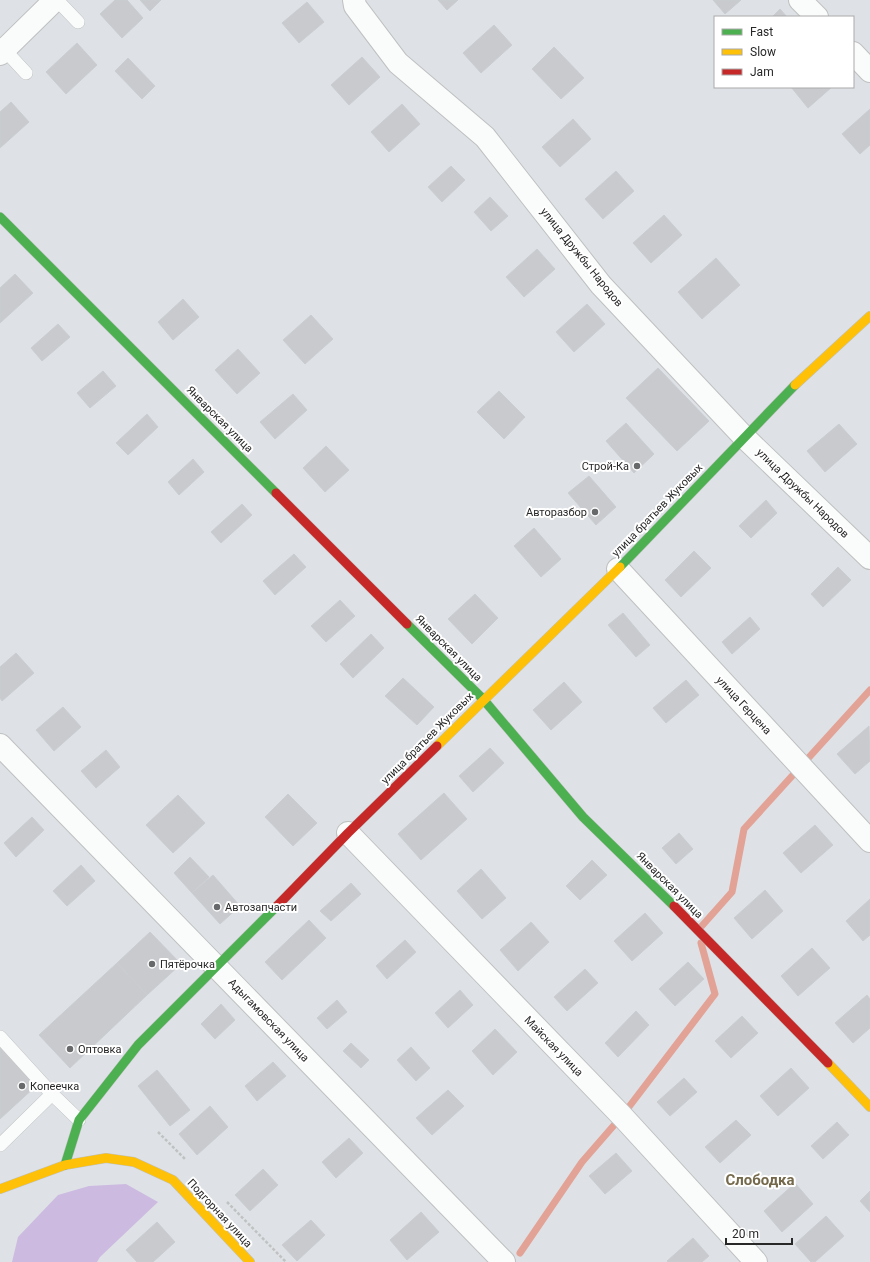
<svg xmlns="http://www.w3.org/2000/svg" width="870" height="1262" font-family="Roboto,sans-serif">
<rect width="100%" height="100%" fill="#dee2e6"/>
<path fill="#cdbae1" d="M126 1184 158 1202 100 1257 97 1262H12L18 1237 58 1195 89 1186Z"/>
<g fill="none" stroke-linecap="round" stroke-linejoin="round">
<path stroke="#e3a296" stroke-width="7" d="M700 928 732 892 744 829 870 690
M520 1253 582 1162 622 1116 715 994 701 943"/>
</g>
<path fill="#c8cacd" stroke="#cacdd1" d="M115 0H127L143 18 122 38 100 14Z
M140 0H161L150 11Z
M438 0H458L447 10Z
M713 0H741L725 14Z
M307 2 324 22 299 43 282 23Z
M780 9 787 17H772Z
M494 25 512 45 481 73 463 53Z
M77 43 97 65 66 94 46 72Z
M554 47 584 78 561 99 532 69Z
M362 57 380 77 349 105 331 85Z
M128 58 155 86 142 99 115 71Z
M791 87H832L808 108Z
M11 102 29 122 0 148V112Z
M402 104 420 124 389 152 371 132Z
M870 109V145L860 154 842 134Z
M573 119 591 139 560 167 542 147Z
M451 166 465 180 442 202 428 187Z
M616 171 634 191 603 219 585 199Z
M490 197 508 216 491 231 474 212Z
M664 215 682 235 651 263 633 243Z
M537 249 555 269 524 297 506 277Z
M716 258 740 285 702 319 678 292Z
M15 274 33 293 0 323V288Z
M183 299 199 317 173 340 158 322Z
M587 304 605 324 574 352 556 332Z
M311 315 333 339 305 364 283 340Z
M58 324 70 337 42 361 31 348Z
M238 349 260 373 237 394 215 370Z
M658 368 709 421 677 451 626 398Z
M103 371 116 386 90 408 77 393Z
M499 391 525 417 504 439 477 412Z
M293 394 307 410 275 439 260 422Z
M147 414 158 427 128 455 116 443Z
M626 423 654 454 634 473 606 441Z
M839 424 857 444 825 472 807 451Z
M326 446 349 470 325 492 303 468Z
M193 459 204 472 179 495 168 482Z
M589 476 616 507 596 525 568 493Z
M766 500 777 513 751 538 739 526Z
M242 504 252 515 221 543 211 532Z
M534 528 561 559 541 577 514 546Z
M694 551 711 568 681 597 665 580Z
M294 554 306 567 275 595 263 581Z
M838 567 851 580 823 607 811 594Z
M475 594 498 618 472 644 448 619Z
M340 600 355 616 326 642 311 626Z
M623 613 650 645 636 657 608 625Z
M750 617 760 629 732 654 722 642Z
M371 634 384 648 353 678 340 664Z
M16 653 34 673 2 701 0 698V667Z
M403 678 434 707 417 725 385 696Z
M686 680 699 695 666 723 653 708Z
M564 682 582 702 551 730 533 710Z
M63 707 81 727 54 751 36 730Z
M869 726 870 761 855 774 837 754Z
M490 748 504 763 473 792 459 776Z
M106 750 120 767 96 788 81 771Z
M444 793 467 819 421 860 398 834Z
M288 794 317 823 293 846 265 817Z
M178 795 205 823 173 853 146 825Z
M32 817 44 830 16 857 4 843Z
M815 825 833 845 801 873 783 853Z
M679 833 693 849 676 864 662 848Z
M190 857 209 877 192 893 174 873Z
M592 860 607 875 580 900 566 886Z
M81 865 95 881 67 906 53 891Z
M481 869 506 898 482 919 457 891Z
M213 875 240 906 220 924 192 893Z
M351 883 361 894 331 921 320 911Z
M765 890 783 911 752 939 734 918Z
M870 899V935L863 941 846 921Z
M645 913 663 933 632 961 614 941Z
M309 920 326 938 282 980 265 962Z
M531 922 549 942 518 971 500 950Z
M150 932 181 964 147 995 117 963Z
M405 940 416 952 387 979 376 966Z
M812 948 830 968 798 996 781 976Z
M688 962 704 979 675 1006 659 989Z
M117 963 147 995 70 1068 39 1035Z
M585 969 598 983 567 1011 554 997Z
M460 990 473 1005 448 1028 435 1013Z
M867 995 870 999V1028L853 1043 835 1023Z
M337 1000 347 1012 327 1029 317 1018Z
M221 1004 235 1020 215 1039 201 1024Z
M636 1011 649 1025 618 1057 605 1043Z
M742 1016 758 1033 731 1058 715 1041Z
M495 1029 517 1052 493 1075 472 1051Z
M351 1043 369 1060 361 1068 343 1051Z
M411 1047 430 1068 416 1081 397 1060Z
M0 1048 36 1086 0 1119Z
M273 1062 286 1076 257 1101 245 1086Z
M791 1068 809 1088 778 1116 760 1096Z
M157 1070 190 1110 170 1126 138 1086Z
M684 1078 697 1092 670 1116 657 1102Z
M448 1090 464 1106 432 1135 416 1118Z
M210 1106 228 1127 197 1155 179 1134Z
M736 1120 751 1135 720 1163 705 1147Z
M837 1122 849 1135 823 1159 811 1146Z
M349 1138 363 1153 336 1178 322 1162Z
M616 1153 632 1171 605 1194 589 1176Z
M263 1169 278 1185 250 1211 235 1195Z
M795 1183 813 1204 782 1232 764 1211Z
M870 1191V1212L860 1201Z
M421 1212 439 1232 407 1260 390 1240Z
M826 1216 844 1236 815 1262H811L795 1244Z
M311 1220 325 1235 297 1261 282 1245Z
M157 1222 175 1242 153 1262H137L126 1250Z
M693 1238 709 1256 702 1262H668L667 1261Z"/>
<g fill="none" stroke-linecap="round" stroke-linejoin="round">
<g stroke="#bfc0c0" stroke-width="14">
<path id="lane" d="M57 0 78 22
M0 45 26 73
M0 1037 52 1094
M0 1145 52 1094 79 1120"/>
</g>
<g stroke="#bfc0c0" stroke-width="24">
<path id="street" d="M354 0 355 6 398 63 485 137 601 285 744 437 870 558
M800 0 817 17
M853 53 870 71
M0 54 55 0
M618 569 870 841
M0 745 504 1262
M348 833 622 1116 756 1262"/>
</g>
<g stroke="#bfc0c0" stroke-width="10">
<path id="fast" d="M0 217 276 493
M620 567 795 385
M407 624 483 699 583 817 674 906
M65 1165 79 1120 138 1045 277 906"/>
</g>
<g stroke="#bfc0c0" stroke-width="10">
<path id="slow" d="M795 385 870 316
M437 746 620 567
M828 1063 870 1107
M0 1189 65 1165 106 1158 134 1162 173 1180 250 1262"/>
</g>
<g stroke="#bfc0c0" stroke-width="10">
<path id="jam" d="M276 493 407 624
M277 906 348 833 437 746
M674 906 828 1063"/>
</g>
<path stroke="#c0c1c1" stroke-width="2.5" stroke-dasharray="3 2" stroke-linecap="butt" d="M158 1132 186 1160
M227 1202 286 1262"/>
<use href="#lane" stroke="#fafbfb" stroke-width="13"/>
<use href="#street" stroke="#fafbfb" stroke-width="22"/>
<use href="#fast" stroke="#4caf50" stroke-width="9"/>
<use href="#slow" stroke="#ffc107" stroke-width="9"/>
<use href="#jam" stroke="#c62828" stroke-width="9"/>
</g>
<g fill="#68696a" stroke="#fff" stroke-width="1.5">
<circle cx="637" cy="466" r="4"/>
<circle cx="595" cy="512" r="4"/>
<circle cx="217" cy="907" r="4"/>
<circle cx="152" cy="964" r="4"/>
<circle cx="70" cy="1049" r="4"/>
<circle cx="22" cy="1086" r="4"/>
</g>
<g text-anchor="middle" stroke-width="4" stroke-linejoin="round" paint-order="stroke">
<g font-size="11" fill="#282828" stroke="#fff">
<text transform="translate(582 257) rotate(51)" y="4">улица Дружбы Народов</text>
<text transform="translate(220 419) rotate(45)" y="4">Январская улица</text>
<text transform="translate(803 493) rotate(44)" y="4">улица Дружбы Народов</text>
<text transform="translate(657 510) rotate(-46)" y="4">улица братьев Жуковых</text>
<text transform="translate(449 648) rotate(45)" y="4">Январская улица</text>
<text transform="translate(744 705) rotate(47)" y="4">улица Герцена</text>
<text transform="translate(427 738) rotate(-45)" y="4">улица братьев Жуковых</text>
<text transform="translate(670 885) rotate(45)" y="4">Январская улица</text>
<text transform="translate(269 1020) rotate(46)" y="4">Адыгамовская улица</text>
<text transform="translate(554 1046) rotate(46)" y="4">Майская улица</text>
<text transform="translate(220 1213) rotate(47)" y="4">Подгорная улица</text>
</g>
<g font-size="11" fill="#282828" stroke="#fff" text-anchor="start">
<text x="629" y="470" text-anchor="end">Строй-Ка</text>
<text x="587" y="516" text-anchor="end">Авторазбор</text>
<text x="225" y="911">Автозапчасти</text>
<text x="160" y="968">Пятёрочка</text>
<text x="78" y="1053">Оптовка</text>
<text x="30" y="1090">Копеечка</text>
</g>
<g font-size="15" font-weight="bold" fill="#75694c" stroke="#fff">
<text x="760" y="1185">Слободка</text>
</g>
</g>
<rect x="714" y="16" width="140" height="72" fill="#ffffff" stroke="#a9a9a9"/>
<rect x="722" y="29" width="20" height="6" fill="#4caf50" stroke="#a9a9a9"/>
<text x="750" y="36" font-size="12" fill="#282828">Fast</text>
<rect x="722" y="49" width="20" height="6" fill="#ffc107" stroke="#a9a9a9"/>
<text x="750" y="56" font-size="12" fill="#282828">Slow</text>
<rect x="722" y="69" width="20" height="6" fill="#c62828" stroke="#a9a9a9"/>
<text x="750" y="76" font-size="12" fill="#282828">Jam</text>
<path d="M726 1238v6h66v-6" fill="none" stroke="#282828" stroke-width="2"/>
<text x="732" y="1238" font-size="12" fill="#282828" stroke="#ffffff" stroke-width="3" paint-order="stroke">20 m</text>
</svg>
